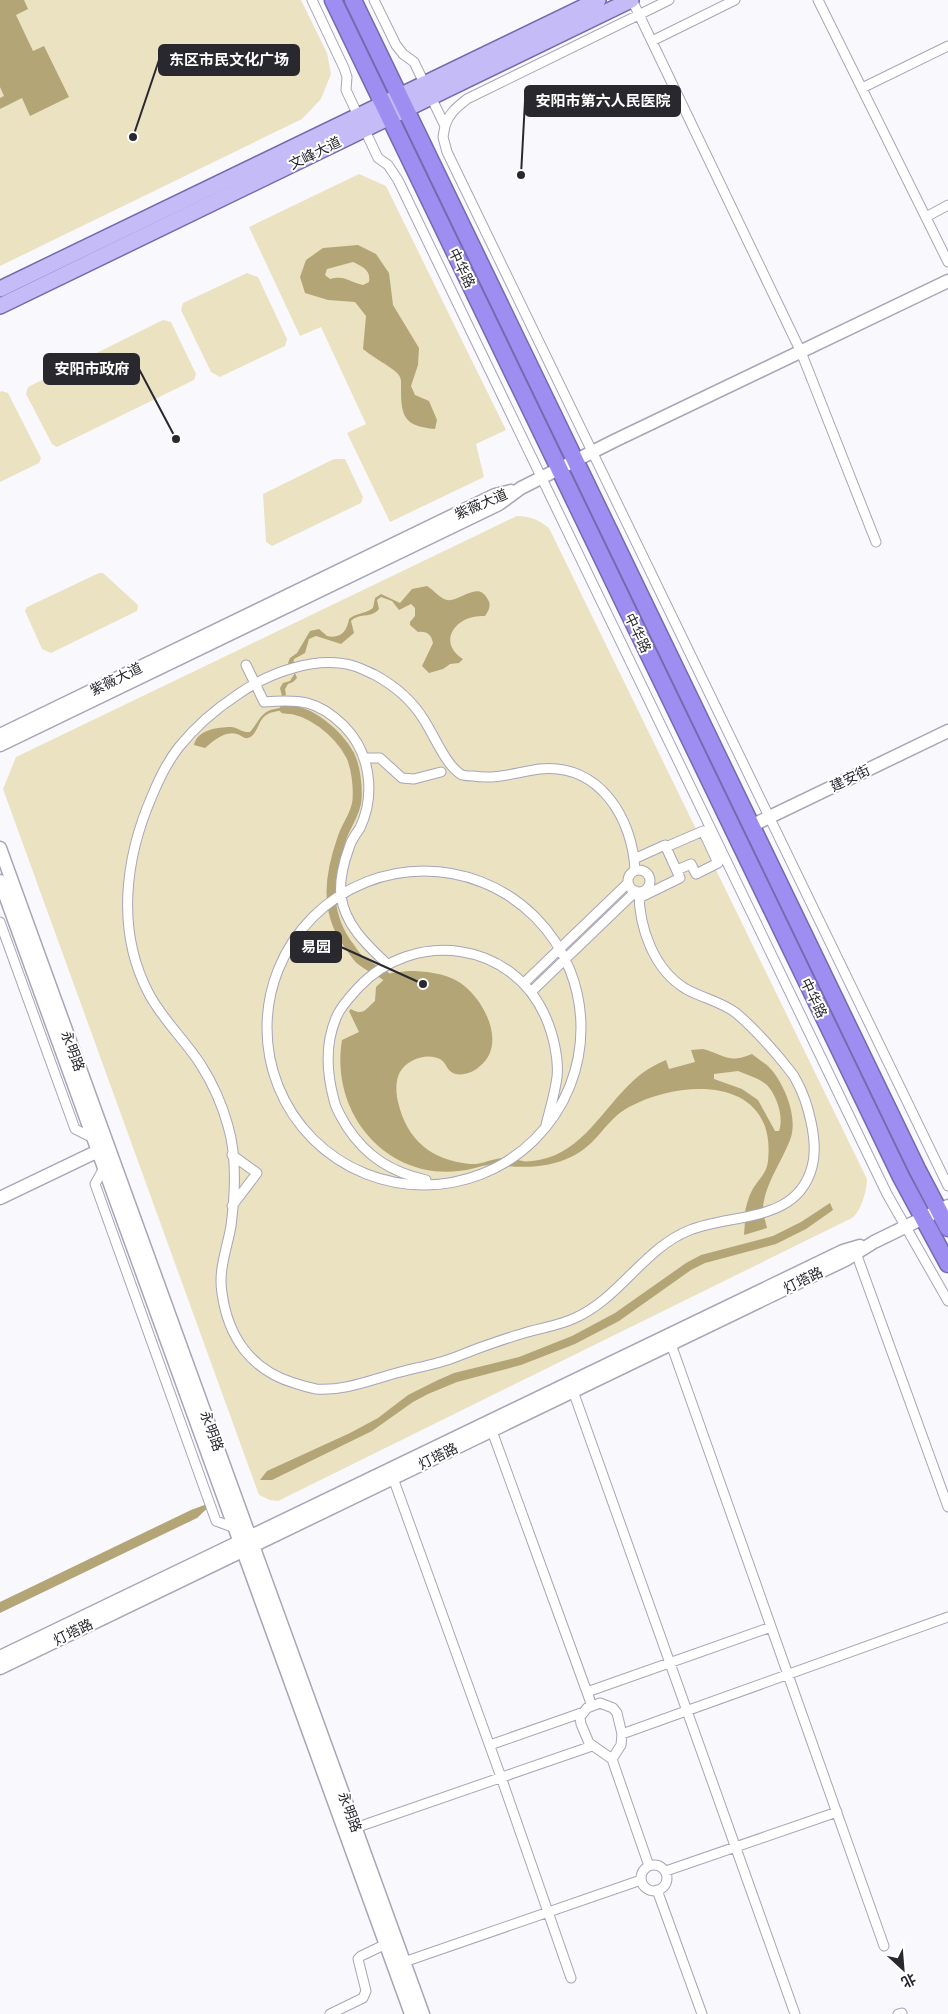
<svg xmlns="http://www.w3.org/2000/svg" width="948" height="2014" font-family="Signika,'Noto Sans SC',sans-serif">
<rect width="100%" height="100%" fill="#f9f9fd"/>
<path fill="#ebe2c2" d="M0 0H301L327 53 331 74 321 99 302 119 0 266Z
M359 174 386 186 506 430 476 444 484 477 390 522 347 433 366 424 321 327 300 336 249 227Z
M247 273 258 277 287 339 285 346 220 377 211 372 181 310 183 303Z
M163 320 171 322 196 374 194 380 57 447 52 444 26 394 28 387Z
M2 391 8 393 41 458 39 463 0 482V392Z
M334 459H345L363 497 361 503 272 546 266 542 263 494Z
M517 516C530 516 539 520 549 528L867 1179C867 1190 861 1212 852 1218L278 1501 270 1500 259 1495 3 789 16 757Z
M99 573H103L138 605 137 611 51 653 42 649 25 611 27 607Z"/>
<path fill="#b3a576" fill-rule="evenodd" d="M0 0H24L28 9 16 15 33 51 44 46 69 97 30 116 22 98 0 109V98L4 96 0 87Z
M358 245 376 254 389 273 393 305 419 348 418 365 411 386 415 395 429 401 437 420 435 429C405 426 401 418 401 389 401 384 402 378 398 374 393 368 371 356 363 349L366 316 355 302 328 300 305 293 300 277 306 260 323 248ZM353 262C363 267 371 270 369 282L363 285C349 282 345 275 330 279L325 275 327 269Z
M427 586C434 590 439 598 447 600 460 602 477 581 487 598 492 605 489 610 485 616 456 614 436 642 463 659L459 663 450 664 443 669 429 673 422 666 433 643C431 634 427 631 418 632L410 625V622L415 616V608L411 604 399 610 392 601 381 597 377 600 379 609C371 619 360 612 351 621L354 633 341 644 316 636 309 639 305 653 294 659 293 665 290 666 288 663 290 658 297 653 310 631 319 629 327 636C341 639 347 631 349 619 356 613 365 614 373 608L375 598 381 594 400 603 412 589Z
M295 673 297 678 293 682 288 684 285 689 286 695 282 696 280 688 283 683 290 681Z
M282 705H284L283 710C276 712 271 711 265 716 258 721 257 736 248 738 244 739 241 735 237 734 225 730 213 741 205 748L194 745C197 730 217 727 231 727 237 727 242 733 250 732 261 719 261 710 280 708Z
M408 971C424 971 445 973 459 982 483 997 508 1044 480 1066 473 1073 457 1079 449 1070 446 1066 444 1061 440 1059 427 1052 406 1060 400 1072 395 1081 396 1093 398 1102 407 1140 431 1160 470 1164 482 1165 494 1157 507 1158 497 1165 487 1164 475 1168 394 1189 329 1118 342 1040L359 1032 349 1011 351 1009C363 1016 365 1010 375 1001L376 987 391 973Z
M703 1049C725 1055 728 1064 752 1054 757 1058 763 1062 768 1066 784 1082 799 1118 790 1140 781 1163 765 1184 763 1208L745 1212C747 1203 749 1195 754 1187 760 1178 767 1172 768 1161 777 1076 683 1078 629 1107 604 1121 599 1143 573 1156 551 1167 530 1168 506 1166L517 1159C523 1163 531 1161 539 1160 583 1152 603 1108 634 1080 644 1071 654 1065 666 1060L669 1069 695 1062 691 1050ZM738 1071C747 1075 759 1078 767 1085 777 1096 784 1117 779 1131H775L758 1100 742 1089 714 1079V1074Z
M830 1203 833 1210 806 1229 776 1244 705 1263 691 1270 619 1321 575 1344 521 1365 457 1382 428 1394 413 1402 372 1431 272 1480H260L267 1471 350 1433 378 1418 408 1395 438 1380 454 1373 519 1357 572 1336 615 1313 686 1263 701 1255 773 1236 801 1222Z
M764 1216 767 1228 744 1235 745 1221Z
M215 1501 197 1518 0 1613V1602L191 1510Z"/>
<g fill="none" stroke-linecap="round" stroke-linejoin="round">
<path stroke="#b3a576" stroke-width="9" d="M284 709C310 709 338 733 350 755 356 767 358 787 357 800 356 814 346 825 342 838 329 875 324 910 347 943 351 948 354 954 359 959 367 966 378 971 387 977"/>
<g stroke="#a7a5b7" stroke-width="11">
<path id="street" d="M312 0 344 68 347 77 346 90 378 158 388 165 398 180 887 1194 948 1301
M374 0 396 45 403 54 414 62 445 126 443 137 447 152 948 1186
M632 0 801 352 876 542
M818 0 948 262
M652 41 735 0
M862 88 948 46
M445 126C449 113 457 107 467 99L669 0
M926 217 948 205
M246 665 264 702C299 699 318 700 344 726 370 752 376 794 360 828 356 834 351 840 349 848 344 861 339 881 341 896 345 925 367 945 387 964
M364 758H380L402 778 414 779 441 772
M666 847 703 831 718 863 696 874 691 864 677 870
M634 859 665 845 680 878 639 898
M628 881a11 11 0 1 1 22 0a11 11 0 1 1-22 0Z
M635 871C633 818 599 763 540 769 517 772 497 780 473 776 470 776 466 776 462 775 446 766 434 735 424 720 412 700 395 686 375 675 368 672 361 668 354 666 316 655 268 673 237 695 216 709 195 727 179 747 167 762 159 779 152 796 125 858 116 930 148 992 161 1018 185 1040 201 1065 213 1084 222 1104 228 1126 237 1156 235 1195 231 1226 227 1249 218 1270 222 1293 228 1337 251 1370 294 1383 300 1385 311 1388 316 1389 343 1391 368 1381 393 1374 407 1370 422 1367 437 1363 451 1360 465 1353 479 1348 493 1343 507 1338 521 1334 540 1328 558 1326 575 1318 620 1298 644 1248 690 1230 734 1213 797 1223 812 1167 819 1143 808 1101 796 1080 793 1073 787 1068 783 1062 768 1044 754 1028 736 1013 722 1002 702 998 686 989 654 970 639 928 639 892
M267 1028a157 157 0 1 1 314 0a157 157 0 1 1-314 0Z
M0 922 75 1129 93 1138
M524 983 628 883
M531 992 636 891
M104 1168 95 1184 216 1521 235 1528
M426 1180C391 1172 367 1157 347 1127 342 1118 336 1110 334 1100 327 1074 325 1044 336 1018 340 1007 350 997 358 988 414 928 513 941 546 1018 553 1034 559 1059 557 1077 555 1093 550 1109 546 1125
M232 1206 257 1173 232 1155
M856 1253 948 1507
M671 1344 884 1946
M573 1391 795 2014
M492 1431 592 1706
M393 1478 501 1777 571 1978
M587 1692 771 1627
M622 1734 948 1617
M490 1745 584 1712
M612 1759 621 1745 622 1734 617 1713 613 1708 600 1703 587 1708 580 1717 581 1724 589 1743 612 1759 649 1866
M355 1828 592 1746
M641 1878a13 13 0 1 1 26 0a13 13 0 1 1-26 0Z
M666 1871 837 1812
M657 1890 702 2014
M404 1962 641 1880
M330 2014 363 1998 366 1991 358 1959 361 1956 386 1944
M898 2014 902 2013"/>
</g>
<g stroke="#a7a5b7" stroke-width="15">
<path id="secondary" d="M0 735 495 495 511 491
M0 745 499 504 521 488 614 441 948 281
M751 826 948 731
M0 848 423 2014
M0 881 411 2014
M0 1198 98 1151
M0 1657 843 1251 860 1246
M0 1668 847 1259 874 1242 948 1206"/>
</g>
<g stroke="#756aad" stroke-width="18">
<path id="primary" d="M0 289 598 0
M0 306 631 0"/>
</g>
<g stroke="#756aad" stroke-width="19">
<path id="highway" d="M333 0 901 1177 948 1264
M353 0 917 1169 948 1228"/>
</g>
<use href="#street" stroke="#fff" stroke-width="9"/>
<use href="#secondary" stroke="#fff" stroke-width="12"/>
<use href="#primary" stroke="#c5bbf7" stroke-width="15"/>
<use href="#highway" stroke="#9e8ef1" stroke-width="16"/>
</g>
<g text-anchor="middle" stroke-width="4" stroke-linejoin="round" paint-order="stroke">
<g font-size="14" fill="#29282f" stroke="#fff">
<text transform="translate(315 153) rotate(-26)" y="5">文峰大道</text>
<text transform="translate(462 268) rotate(64)" y="5">中华路</text>
<text transform="translate(481 504) rotate(-23)" y="5">紫薇大道</text>
<text transform="translate(638 633) rotate(64)" y="5">中华路</text>
<text transform="translate(116 679) rotate(-26)" y="5">紫薇大道</text>
<text transform="translate(850 778) rotate(-26)" y="5">建安街</text>
<text transform="translate(814 998) rotate(64)" y="5">中华路</text>
<text transform="translate(73 1051) rotate(70)" y="5">永明路</text>
<text transform="translate(803 1280) rotate(-26)" y="5">灯塔路</text>
<text transform="translate(212 1431) rotate(70)" y="5">永明路</text>
<text transform="translate(438 1456) rotate(-26)" y="5">灯塔路</text>
<text transform="translate(73 1632) rotate(-26)" y="5">灯塔路</text>
<text transform="translate(350 1812) rotate(70)" y="5">永明路</text>
</g>
</g>
<path fill="none" stroke="#29282f" stroke-width="2" d="M133 137L159 60M521 175L525 101M176 439L139 369M423 984L341 947"/>
<g fill="#29282f" stroke="#fff" stroke-width="2">
<circle cx="133" cy="137" r="5"/>
<circle cx="521" cy="175" r="5"/>
<circle cx="176" cy="439" r="5"/>
<circle cx="423" cy="984" r="5"/>
</g>
<g fill="#29282f" stroke="#29282f" stroke-width="2">
<rect x="159" y="45" width="140" height="30" rx="5"/>
<rect x="525" y="86" width="155" height="30" rx="5"/>
<rect x="44" y="354" width="95" height="30" rx="5"/>
<rect x="291" y="932" width="50" height="30" rx="5"/>
</g>
<g font-size="15" text-anchor="middle" font-weight="bold" fill="#fff">
<text x="229" y="65">东区市民文化广场</text>
<text x="603" y="106">安阳市第六人民医院</text>
<text x="92" y="374">安阳市政府</text>
<text x="316" y="952">易园</text>
</g>
<g transform="translate(903 1969) rotate(154)" stroke="#ffffff" stroke-width="4" paint-order="stroke">
<path d="M0-4L9 19L0 12L-9 19Z" fill="#29282f"/>
<text y="-8" font-size="14" font-weight="bold" text-anchor="middle" fill="#29282f">北</text>
</g>
</svg>
